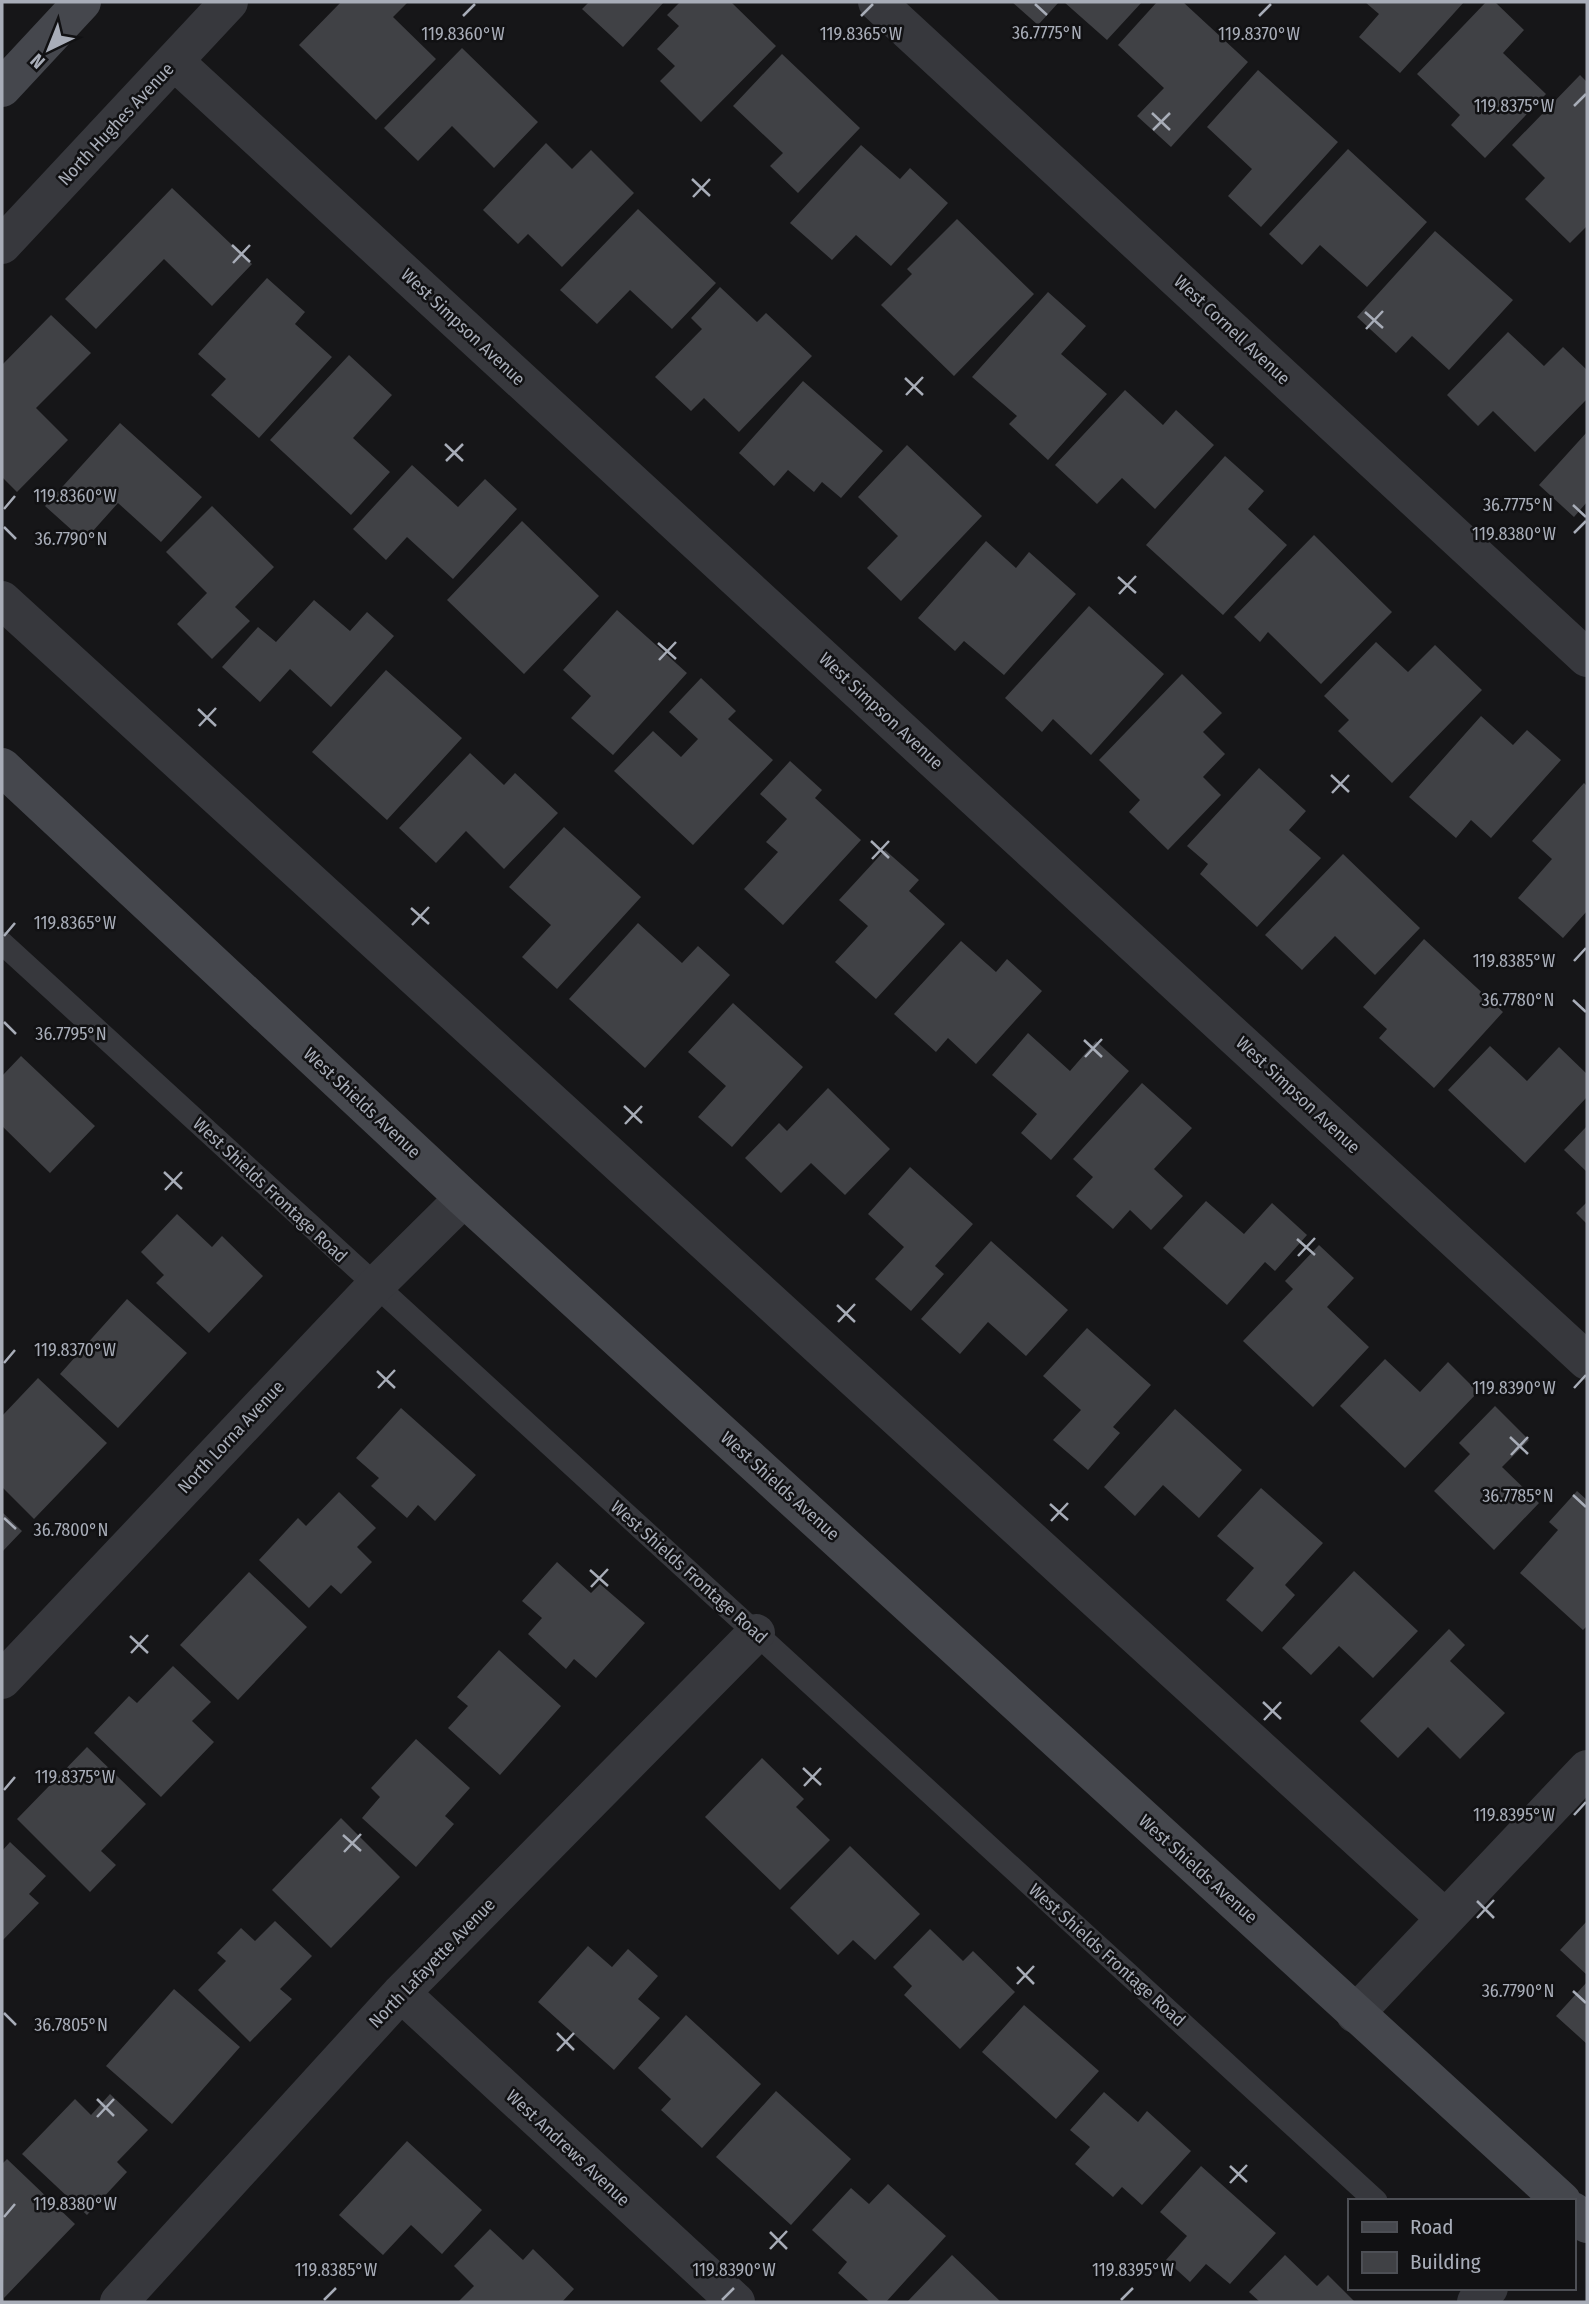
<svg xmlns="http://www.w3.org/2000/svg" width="1589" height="2304" font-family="'Fira Sans Condensed',sans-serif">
<rect width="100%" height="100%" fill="#161618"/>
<path fill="#404145" d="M341 2H408L393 17 436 59 376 120 299 45Z
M589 2H664L623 47 582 9Z
M680 2H731L776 46 701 122 660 81 675 66 657 49 679 26 667 15Z
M1012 2H1059L1038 25Z
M1064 2H1142L1107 40Z
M1157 2H1183L1248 62 1171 147 1137 116 1164 88 1118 45Z
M1365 2H1464L1400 73 1359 37 1379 14Z
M1486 2H1495L1524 30 1503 53 1546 94 1485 158 1451 125 1460 115 1417 74Z
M462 48 538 122 494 168 452 126 418 161 384 128Z
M782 54 860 128 798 193 770 166 783 153 733 106Z
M1258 70 1338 142 1261 227 1228 196 1252 169 1207 127Z
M1580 75 1587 82V226L1570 243 1525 199 1545 178 1512 145Z
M546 143 572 169 591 150 634 193 562 267 528 234 518 244 483 210Z
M861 145 900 179 910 168 948 203 891 266 856 235 832 260 790 223Z
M1348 149 1427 222 1367 287 1320 245 1302 265 1269 234Z
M172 188 252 264 212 306 164 259 96 329 65 299Z
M638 209 716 283 672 329 630 290 597 324 560 290Z
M957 219 1034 294 954 376 881 305 912 274 907 269Z
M1435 231 1513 300 1449 370 1412 336 1396 353 1357 317Z
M267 278 305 312 295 324 332 357 259 438 211 395 226 379 198 354Z
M720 287 757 322 766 313 812 356 739 432 704 398 691 411 655 377 702 329 691 318Z
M1048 292 1086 326 1061 354 1107 394 1048 460 1009 424 1017 416 972 377Z
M51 315 91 353 36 408 68 440 17 492 2 477V365Z
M1508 332 1544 366 1563 347 1587 370V399L1535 452 1493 411 1478 426 1447 395Z
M349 355 392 395 353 438 390 472 351 515 270 440Z
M803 381 883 451 841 498 822 482 814 492 788 470 774 486 739 453Z
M1125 390 1163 425 1176 410 1214 445 1155 509 1122 478 1097 504 1055 465Z
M120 423 202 497 161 542 118 503 84 541 45 506Z
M1587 432V502L1574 517 1539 485Z
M907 445 982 516 901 601 867 568 898 536 858 497Z
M1225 456 1264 491 1248 509 1287 545 1223 615 1146 545Z
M412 465 458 507 485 479 517 509 453 579 407 537 386 560 353 529Z
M212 506 274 567 235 607 250 621 212 659 177 624 207 593 166 552Z
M522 521 599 596 524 674 447 600Z
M1314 535 1392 612 1321 684 1268 632 1260 642 1234 617Z
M986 541 1016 568 1029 552 1076 594 1004 675 964 641 955 651 918 618Z
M314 600 350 631 367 612 394 636 331 707 290 669 260 702 222 667 258 627 276 642Z
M1089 606 1164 674 1091 755 1053 719 1042 732 1005 698Z
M617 610 687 673 613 755 571 718 591 696 563 670Z
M1376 642 1408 672 1435 645 1482 690 1392 783 1338 731 1349 720 1324 696Z
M386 670 462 738 387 820 312 752Z
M1182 674 1222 713 1203 732 1225 754 1203 777 1221 795 1168 850 1129 812 1140 800 1099 760Z
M701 678 736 711 728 719 773 760 693 845 614 771 653 731 681 757 698 739 669 712Z
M1481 716 1513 745 1527 730 1561 760 1491 838 1471 820 1456 838 1409 797Z
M470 753 504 785 515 773 558 813 504 869 466 831 436 863 399 828Z
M790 761 822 790 815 798 861 840 783 925 744 889 778 852 766 842 787 819 760 794Z
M1259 768 1306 811 1289 830 1321 858 1257 927 1200 874 1208 864 1187 846Z
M1584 783 1587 786V911L1563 938 1518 898 1552 859 1532 841Z
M564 827 641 897 557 989 522 957 551 925 509 887Z
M885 850 919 880 909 891 945 924 876 999 835 962 868 926 839 900Z
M1343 854 1420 928 1375 975 1335 936 1302 970 1265 935Z
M638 923 682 963 698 946 730 975 645 1068 569 999Z
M1424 939 1503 1012 1434 1088 1379 1038 1387 1029 1363 1007Z
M961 941 996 972 1007 959 1042 991 976 1064 948 1038 936 1052 894 1014Z
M733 1003 803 1067 732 1147 698 1117 726 1086 688 1052Z
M1028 1033 1070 1071 1096 1041 1129 1071 1051 1160 1021 1133 1037 1114 992 1075Z
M1490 1046 1527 1081 1559 1047 1587 1074V1097L1525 1163 1448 1090Z
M21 1056 95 1126 50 1173 2 1126V1076Z
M1142 1083 1192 1128 1154 1169 1183 1196 1151 1230 1130 1210 1113 1229 1076 1196 1093 1177 1073 1159Z
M828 1088 890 1149 845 1195 811 1163 781 1193 745 1158 779 1123 787 1131Z
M1587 1126V1172L1564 1150Z
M910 1167 973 1224 935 1266 944 1274 911 1311 875 1279 904 1247 868 1214Z
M1206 1201 1244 1234 1272 1203 1307 1235 1275 1271 1265 1262 1227 1305 1163 1248Z
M1587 1202V1224L1576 1213Z
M177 1214 212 1247 222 1236 263 1276 209 1333 156 1283 164 1275 141 1252Z
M991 1241 1068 1310 1026 1356 988 1322 960 1354 921 1319Z
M1319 1245 1354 1278 1327 1307 1369 1347 1313 1407 1243 1341 1293 1289 1285 1281Z
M127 1299 187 1353 118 1428 60 1374Z
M1087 1328 1151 1385 1113 1427 1120 1433 1088 1470 1053 1440 1081 1410 1043 1376Z
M1385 1359 1420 1392 1448 1362 1478 1392 1405 1468 1340 1406Z
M38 1378 107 1443 34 1519 2 1487V1416Z
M1495 1406 1529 1440 1502 1467 1539 1503 1494 1550 1434 1491 1470 1454 1459 1443Z
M401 1408 476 1475 435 1521 418 1505 407 1518 371 1486 379 1478 356 1458Z
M1175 1409 1242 1470 1199 1518 1163 1485 1135 1516 1104 1487Z
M1261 1488 1323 1543 1285 1585 1295 1595 1262 1632 1226 1600 1254 1568 1217 1536Z
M1577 1491 1587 1500V1626L1583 1630 1520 1573 1558 1530 1549 1522Z
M339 1492 376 1528 357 1547 372 1562 341 1594 331 1585 309 1608 259 1560 298 1518 306 1526Z
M2 1512 22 1531 2 1552Z
M557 1562 591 1593 600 1584 645 1623 596 1678 574 1659 566 1669 528 1634 542 1618 522 1601Z
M1354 1571 1418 1631 1373 1678 1339 1646 1311 1675 1282 1648Z
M249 1572 307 1627 238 1700 180 1645Z
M1449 1629 1465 1645 1450 1661 1505 1713 1460 1759 1428 1727 1398 1758 1360 1721Z
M499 1650 561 1706 500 1775 448 1728 468 1706 457 1697Z
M173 1666 211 1702 192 1721 214 1742 161 1797 94 1733 129 1696 137 1703Z
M416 1739 470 1788 445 1816 454 1824 416 1867 362 1818 380 1797 371 1788Z
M87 1747 146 1804 101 1851 116 1865 90 1892 17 1819Z
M762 1758 804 1799 796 1807 830 1840 780 1890 705 1817Z
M341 1818 400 1877 331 1948 272 1890Z
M10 1842 46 1876 29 1894 39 1903 2 1941V1851Z
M850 1846 920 1914 875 1960 853 1940 838 1955 790 1908Z
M275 1921 312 1956 280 1989 292 1999 250 2042 198 1990 226 1961 217 1953 241 1928 255 1941Z
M1587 1921V1975L1560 1950Z
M930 1929 963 1961 973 1951 1015 1992 960 2049 904 1995 912 1986 893 1967Z
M588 1946 612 1967 628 1949 658 1976 638 1999 660 2018 614 2070 538 2002Z
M1587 1982V2044L1556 2016Z
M174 1989 240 2047 172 2124 106 2066Z
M1024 2005 1099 2071 1056 2119 982 2052Z
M686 2015 761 2084 702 2148 661 2110 671 2099 638 2068Z
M776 2091 851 2159 791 2225 716 2157Z
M1104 2092 1138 2122 1147 2111 1191 2151 1142 2205 1122 2187 1113 2197 1075 2164 1090 2147 1070 2130Z
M110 2094 148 2130 117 2162 127 2172 87 2215 22 2154 75 2099 91 2115Z
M407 2141 482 2210 442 2254 411 2225 383 2255 339 2215Z
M7 2159 75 2224 4 2298 2 2164Z
M1201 2166 1276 2233 1230 2284 1206 2264 1190 2282 1166 2260 1187 2236 1160 2212Z
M888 2184 946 2236 886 2302H870L838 2273 847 2262 812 2230 851 2188 869 2204Z
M490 2229 523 2260 533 2249 574 2289 562 2302H458L474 2286 454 2266Z
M952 2255 1001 2302H907Z
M1285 2255 1317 2286 1328 2275 1355 2302H1260L1249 2292Z"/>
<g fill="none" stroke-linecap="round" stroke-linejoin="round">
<path stroke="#37383d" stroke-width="23" d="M2 943 1376 2201"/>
<path stroke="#37383d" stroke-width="38" d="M877 2 1587 658
M174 61 1587 1361
M2 245 229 2
M2 600 1445 1918
M2 1680 375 1286 464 1198
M401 1993 736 2302
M1355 2014 1587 1769
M119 2302 401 1993 756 1633
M1476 2302 1489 2288"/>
<path stroke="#45474d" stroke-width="38" d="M2 88 82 2
M2 767 464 1198 1562 2201
M1573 2211 1587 2224"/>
</g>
<path fill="none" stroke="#a8adb8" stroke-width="2.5" d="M1035 4 1047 15M463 16 475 4M861 16 873 4M1259 16 1271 4M1574 106 1586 94M1152 113 1170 130M1153 130 1170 113M692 179 710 196M693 197 710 179M232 245 250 262M233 263 250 245M1365 312 1383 328M1366 329 1383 311M905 378 923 395M906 395 923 377M445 444 463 461M446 461 463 444M1573 505 1586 517M4 509 15 496M4 527 16 539M1574 533 1586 521M1118 577 1136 593M1119 594 1136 576M658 643 676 659M659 660 676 642M198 709 216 726M199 726 216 708M1331 775 1349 792M1332 793 1349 775M871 841 889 858M872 859 889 841M411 908 429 924M412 925 429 907M4 936 15 923M1574 961 1586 948M1573 1000 1586 1012M4 1022 16 1034M1084 1040 1102 1057M1085 1057 1102 1039M624 1106 642 1123M625 1124 642 1106M164 1172 182 1189M165 1190 182 1172M1297 1239 1315 1255M1298 1256 1315 1238M837 1305 855 1322M838 1322 855 1304M4 1363 15 1350M377 1371 395 1388M378 1388 395 1370M1574 1388 1586 1375M1510 1437 1528 1454M1511 1455 1528 1437M1573 1495 1586 1507M1050 1504 1068 1520M4 1518 16 1529M1051 1521 1068 1503M590 1570 608 1586M591 1587 608 1569M130 1636 148 1653M131 1653 148 1635M1263 1702 1281 1719M1264 1720 1281 1702M803 1768 821 1785M804 1786 821 1768M4 1790 15 1777M1574 1815 1586 1802M343 1835 361 1851M344 1852 361 1834M1477 1901 1494 1918M1477 1918 1494 1900M1017 1967 1034 1984M1017 1984 1034 1966M1573 1991 1586 2003M4 2013 16 2025M557 2033 574 2050M557 2051 574 2033M97 2099 114 2116M97 2117 114 2099M1230 2166 1247 2182M1230 2183 1247 2165M4 2217 15 2204M770 2232 787 2249M770 2249 787 2231M324 2300 336 2288M722 2300 734 2288M1121 2300 1133 2288"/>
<g text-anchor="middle" stroke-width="5" stroke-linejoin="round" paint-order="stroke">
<g font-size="18" fill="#a8adb8" stroke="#111113">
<text transform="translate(116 124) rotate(-47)" y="6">North Hughes Avenue</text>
<text transform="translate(463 327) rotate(43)" y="6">West Simpson Avenue</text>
<text transform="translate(1232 330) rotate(43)" y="6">West Cornell Avenue</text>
<text transform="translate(881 711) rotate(43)" y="6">West Simpson Avenue</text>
<text transform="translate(1298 1095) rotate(43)" y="6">West Simpson Avenue</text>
<text transform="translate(362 1103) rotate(43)" y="6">West Shields Avenue</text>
<text transform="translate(270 1190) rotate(43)" y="6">West Shields Frontage Road</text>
<text transform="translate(231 1437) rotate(-47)" y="6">North Lorna Avenue</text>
<text transform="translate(780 1486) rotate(42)" y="6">West Shields Avenue</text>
<text transform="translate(689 1572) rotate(42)" y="6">West Shields Frontage Road</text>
<text transform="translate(1198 1869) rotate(42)" y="6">West Shields Avenue</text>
<text transform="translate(1107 1955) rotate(42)" y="6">West Shields Frontage Road</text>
<text transform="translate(432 1963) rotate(-46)" y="6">North Lafayette Avenue</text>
<text transform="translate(568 2148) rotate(43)" y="6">West Andrews Avenue</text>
</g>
</g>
<g font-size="18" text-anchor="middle" fill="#a8adb8" stroke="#111113" stroke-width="5" stroke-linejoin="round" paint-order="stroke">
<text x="1047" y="39">36.7775°N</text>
<text x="463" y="40">119.8360°W</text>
<text x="861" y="40">119.8365°W</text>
<text x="1259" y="40">119.8370°W</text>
<text x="1514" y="112">119.8375°W</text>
<text x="75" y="502">119.8360°W</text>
<text x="1518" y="511">36.7775°N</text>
<text x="1514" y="540">119.8380°W</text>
<text x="71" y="545">36.7790°N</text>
<text x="75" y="929">119.8365°W</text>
<text x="1514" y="967">119.8385°W</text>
<text x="1518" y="1006">36.7780°N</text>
<text x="71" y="1040">36.7795°N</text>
<text x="75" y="1356">119.8370°W</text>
<text x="1514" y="1394">119.8390°W</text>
<text x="1518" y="1502">36.7785°N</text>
<text x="71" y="1536">36.7800°N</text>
<text x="75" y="1783">119.8375°W</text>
<text x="1514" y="1821">119.8395°W</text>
<text x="1518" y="1997">36.7790°N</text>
<text x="71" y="2031">36.7805°N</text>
<text x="75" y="2210">119.8380°W</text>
<text x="336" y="2276">119.8385°W</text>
<text x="734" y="2276">119.8390°W</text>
<text x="1133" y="2276">119.8395°W</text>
</g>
<rect width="1589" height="2304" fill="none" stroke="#a8adb8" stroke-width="7"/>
<rect x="1348" y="2199" width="228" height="91" fill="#111113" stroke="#4d4f55" stroke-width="2"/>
<rect x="1362" y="2222" width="35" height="10" fill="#45474d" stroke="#4d4f55" stroke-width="2"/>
<text x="1410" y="2234" font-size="21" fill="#a8adb8">Road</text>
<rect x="1362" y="2252" width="35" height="21" fill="#404145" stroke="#4d4f55" stroke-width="2"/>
<text x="1410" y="2269" font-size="21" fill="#a8adb8">Building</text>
<g transform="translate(49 49) rotate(223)" stroke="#111113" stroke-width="5" paint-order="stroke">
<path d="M0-5L12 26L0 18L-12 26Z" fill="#a8adb8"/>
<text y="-10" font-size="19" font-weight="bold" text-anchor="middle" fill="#a8adb8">N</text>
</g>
</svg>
